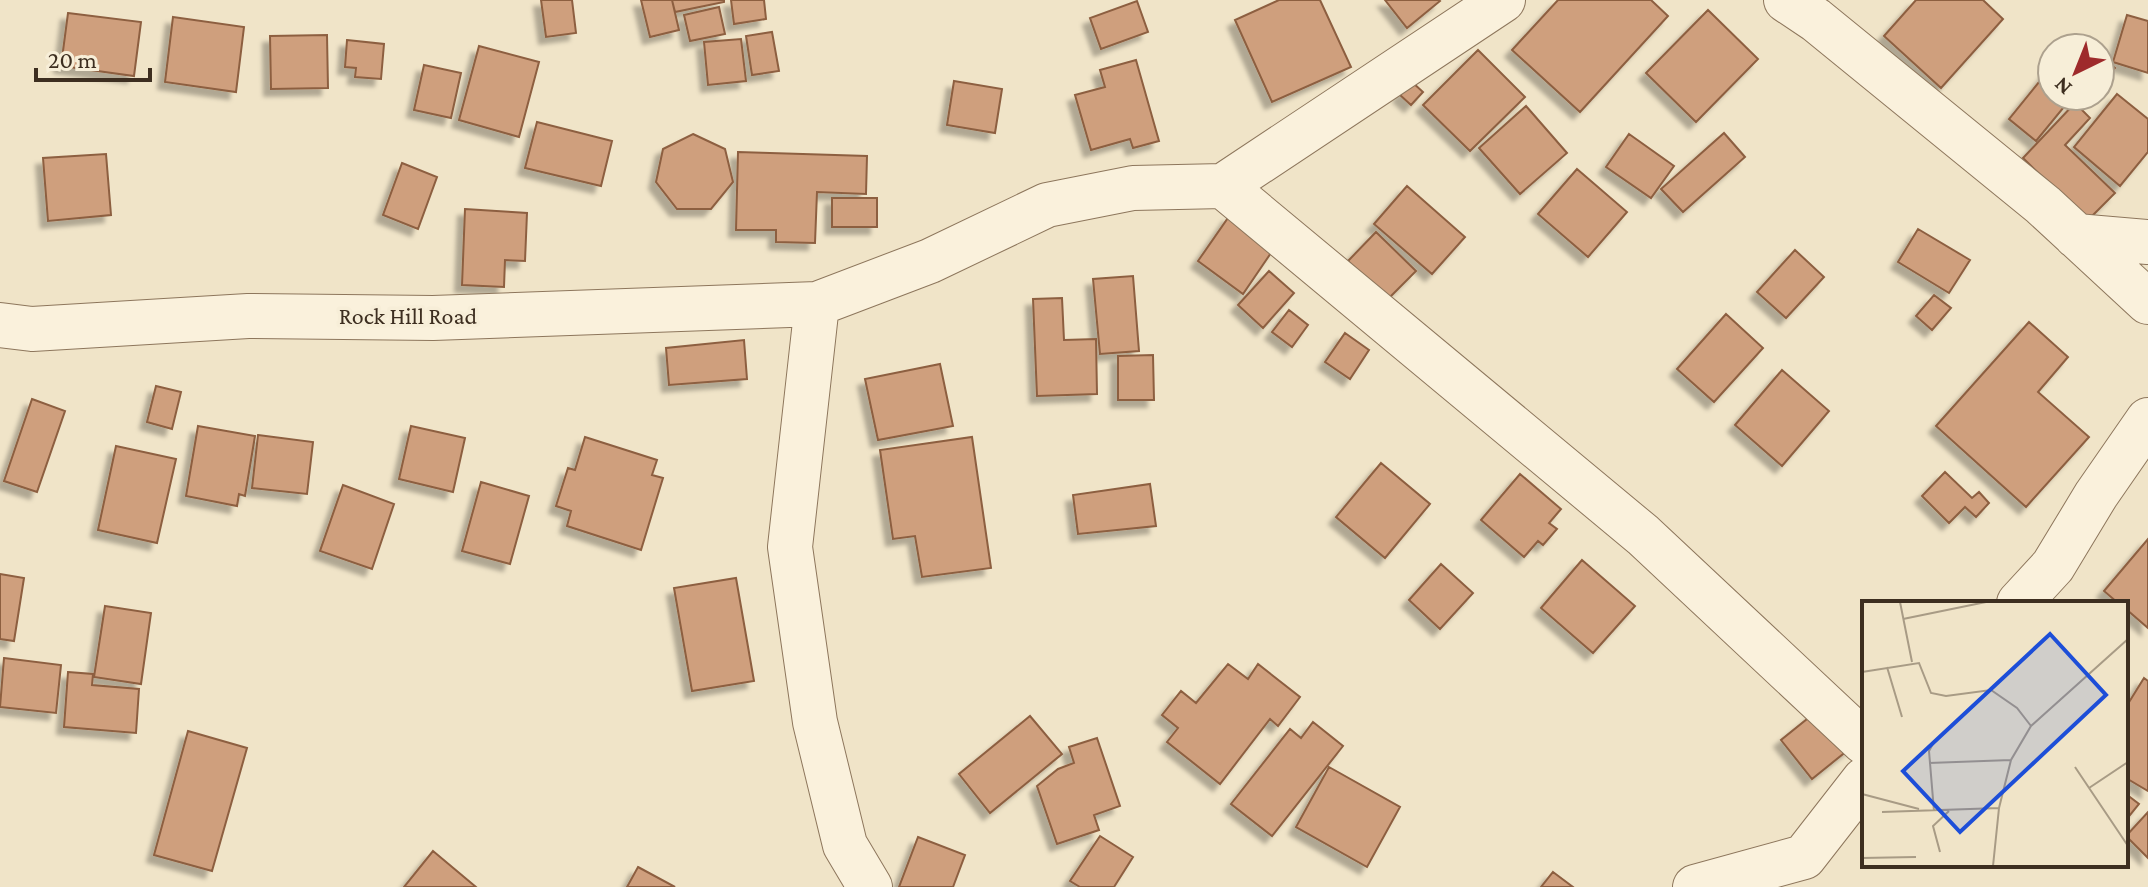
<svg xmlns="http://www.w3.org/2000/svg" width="2148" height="887" font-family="'Crimson Pro',serif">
<defs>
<filter id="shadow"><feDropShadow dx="-7" dy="7" stdDeviation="2" flood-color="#0004"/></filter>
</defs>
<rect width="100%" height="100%" fill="#f0e4c8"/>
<path fill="#cf9f7d" stroke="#8d5f41" stroke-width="2" filter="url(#shadow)" d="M541 0H572L576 33 546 37Z
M641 0H672L679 30 650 37Z
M672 0H724V2L675 12Z
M731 0H764L766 19 734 24Z
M1279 0H1320L1351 67 1272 102 1235 20Z
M1385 0H1439L1440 1 1407 28Z
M1558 0H1651L1668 16 1580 112 1512 50Z
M1916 0H1983L2003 19 1941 88 1884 36Z
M1137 1 1148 32 1101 49 1090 18Z
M719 7 725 34 690 41 684 15Z
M1708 10 1758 59 1696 122 1646 73Z
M68 13 141 22 134 76 61 66Z
M2127 15 2148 21V73L2113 62Z
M173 17 244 27 236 92 165 82Z
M772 32 779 71 752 75 746 36Z
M327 35 328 88 271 89 270 36Z
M741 39 746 81 708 85 704 42Z
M347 40 384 44 381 79 355 77 356 68 345 67Z
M479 46 539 62 519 137 459 120Z
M1478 50 1525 97 1470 151 1423 105Z
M2100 56 2115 68 2100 88Z
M1136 60 1159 141 1133 148 1130 139 1091 150 1075 95 1105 87 1100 70Z
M424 65 461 73 451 118 414 110Z
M2048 71 2052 75V96H2073L2036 141 2009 119Z
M954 81 1002 89 995 133 947 125Z
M1412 82 1423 92 1411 105 1400 95Z
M2117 94 2148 119V152L2120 186 2074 147Z
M2075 103 2090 118 2065 145 2115 193 2087 221 2023 158Z
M1526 106 1567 153 1520 194 1479 148Z
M537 122 612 141 601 186 525 168Z
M1724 133 1745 157 1683 212 1661 189Z
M693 134 725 149 733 182 711 209H677L656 182 663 149Z
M1629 134 1674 166 1651 198 1606 167Z
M738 152 867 156 866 194 817 192 815 243 776 242V230H736Z
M106 154 111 215 48 221 43 158Z
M402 163 437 177 418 229 383 215Z
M1577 169 1627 212 1588 257 1538 214Z
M1407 186 1465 237 1432 274 1374 224Z
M832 198H877V227H832Z
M465 209 527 213 525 261 505 260 504 287 462 285Z
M1230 215 1275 247 1243 294 1198 261Z
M1918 229 1970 260 1949 293 1898 262Z
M1376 232 1416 271 1387 300 1348 261Z
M1795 250 1824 277 1786 318 1757 292Z
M1269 271 1294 293 1263 328 1238 305Z
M1133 276 1139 351 1100 354 1093 279Z
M1934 295 1951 308 1932 330 1916 316Z
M1062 298 1064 340 1096 339 1097 394 1037 396 1033 299Z
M1289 310 1308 325 1292 347 1272 332Z
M1726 314 1763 348 1714 402 1677 369Z
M2029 322 2068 357 2038 392 2089 437 2026 507 1936 426Z
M1345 333 1369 350 1350 379 1325 362Z
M744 340 747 379 669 385 666 348Z
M1153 355 1154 400H1118V356Z
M940 364 953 426 878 440 865 379Z
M1782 370 1829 411 1782 466 1735 425Z
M156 386 181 392 172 429 147 422Z
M32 399 65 411 37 492 4 481Z
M198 426 255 436 245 496 239 494 237 506 186 496Z
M411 426 465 438 453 492 399 479Z
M258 435 313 442 307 494 252 488Z
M585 437 657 460 652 475 663 478 641 550 567 526 571 511 556 506 568 468 575 470Z
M972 437 991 568 922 577 915 536 893 539 880 450Z
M116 446 176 459 157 543 98 530Z
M1381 463 1430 504 1385 558 1336 517Z
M1945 472 1972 498 1979 492 1989 503 1976 517 1965 507 1949 523 1922 496Z
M1520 474 1561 509 1549 523 1557 529 1543 545 1538 541 1524 557 1481 520Z
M481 482 529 496 510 564 462 551Z
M1150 484 1156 526 1078 534 1073 495Z
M343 485 394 504 372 569 320 551Z
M2148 539V628L2126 609V603H2118L2104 591Z
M1582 560 1635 606 1593 653 1541 608Z
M1441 564 1473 593 1440 629 1409 600Z
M0 574 24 578 14 641 0 639Z
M736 578 754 681 692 691 674 588Z
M105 606 151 613 141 684 94 677Z
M4 658 61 665 56 713 0 707Z
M1228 664 1248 679 1258 664 1300 697 1278 726 1270 719 1220 784 1167 742 1178 728 1162 715 1181 691 1196 703Z
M68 672 93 674 92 685 139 689 136 733 64 727Z
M2144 678 2148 681V791L2126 778V707Z
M1822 707 1853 746 1812 779 1781 740Z
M1030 716 1062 754 990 813 959 774Z
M1313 722 1343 746 1272 836 1231 804 1290 729 1301 738Z
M188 731 247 748 212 871 154 855Z
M1097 738 1120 806 1094 815 1099 830 1057 844 1037 786 1058 769 1074 763 1069 747Z
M1329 767 1400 807 1367 867 1296 827Z
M2126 794 2139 804 2126 820Z
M2148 812V858L2126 836Z
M1100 836 1133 857 1114 887H1080L1070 881Z
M918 837 965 855 953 887H899Z
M433 851 476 887H404Z
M638 867 675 887H627Z
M1553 872 1573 887H1541Z"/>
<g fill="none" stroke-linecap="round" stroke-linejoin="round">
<g stroke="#8d765c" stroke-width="46">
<path id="minor" d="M1786 0 1816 20 2043 205 2148 302
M1223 186 1643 535 1864 742
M2076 236 2148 242
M817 304 790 547 815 722 845 845 870 887
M0 325 32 329 248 316 433 318 817 304 930 261 1047 205 1133 188 1223 186 1503 0
M2019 603 2053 566 2096 495 2148 420
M1695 887 1804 857 1864 780"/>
</g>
<use href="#minor" stroke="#faf1dc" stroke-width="44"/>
</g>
<g text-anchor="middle" stroke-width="7" stroke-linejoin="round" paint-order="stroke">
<g font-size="24" fill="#3d2e20" stroke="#f7eed8">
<text x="408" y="324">Rock Hill Road</text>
</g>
</g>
<g transform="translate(1862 601)">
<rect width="266" height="266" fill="#f0e4c8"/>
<path fill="none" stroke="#a89b85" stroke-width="2" d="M38 1 50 61M41 18 124 1M25 66 40 116M0 71 57 62 69 92 84 95 129 89 155 107 169 125M67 162 149 159M213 166 266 245M227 187 266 161M0 193 57 208M72 210 67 150 72 141M20 211 137 207 149 159 169 125 266 38M78 251 71 225 87 210M0 257 54 256M131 265 137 207"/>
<path fill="#1d4ed8" fill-opacity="0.15" stroke="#1d4ed8" stroke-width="4" d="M188 33 244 94 98 231 41 170Z"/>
<rect width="266" height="266" fill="none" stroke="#3d2e20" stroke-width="4"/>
</g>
<g transform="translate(2076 72) rotate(223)"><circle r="38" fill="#f7eed8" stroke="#ada18e" stroke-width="2"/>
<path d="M0-6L14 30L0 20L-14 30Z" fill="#9e2a2b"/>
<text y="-12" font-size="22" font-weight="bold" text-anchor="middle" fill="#3d2e20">N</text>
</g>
<path d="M36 68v12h114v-12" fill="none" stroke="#3d2e20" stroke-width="4"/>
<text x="48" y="68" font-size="24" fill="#3d2e20" stroke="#f7eed8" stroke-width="6" paint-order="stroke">20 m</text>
</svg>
